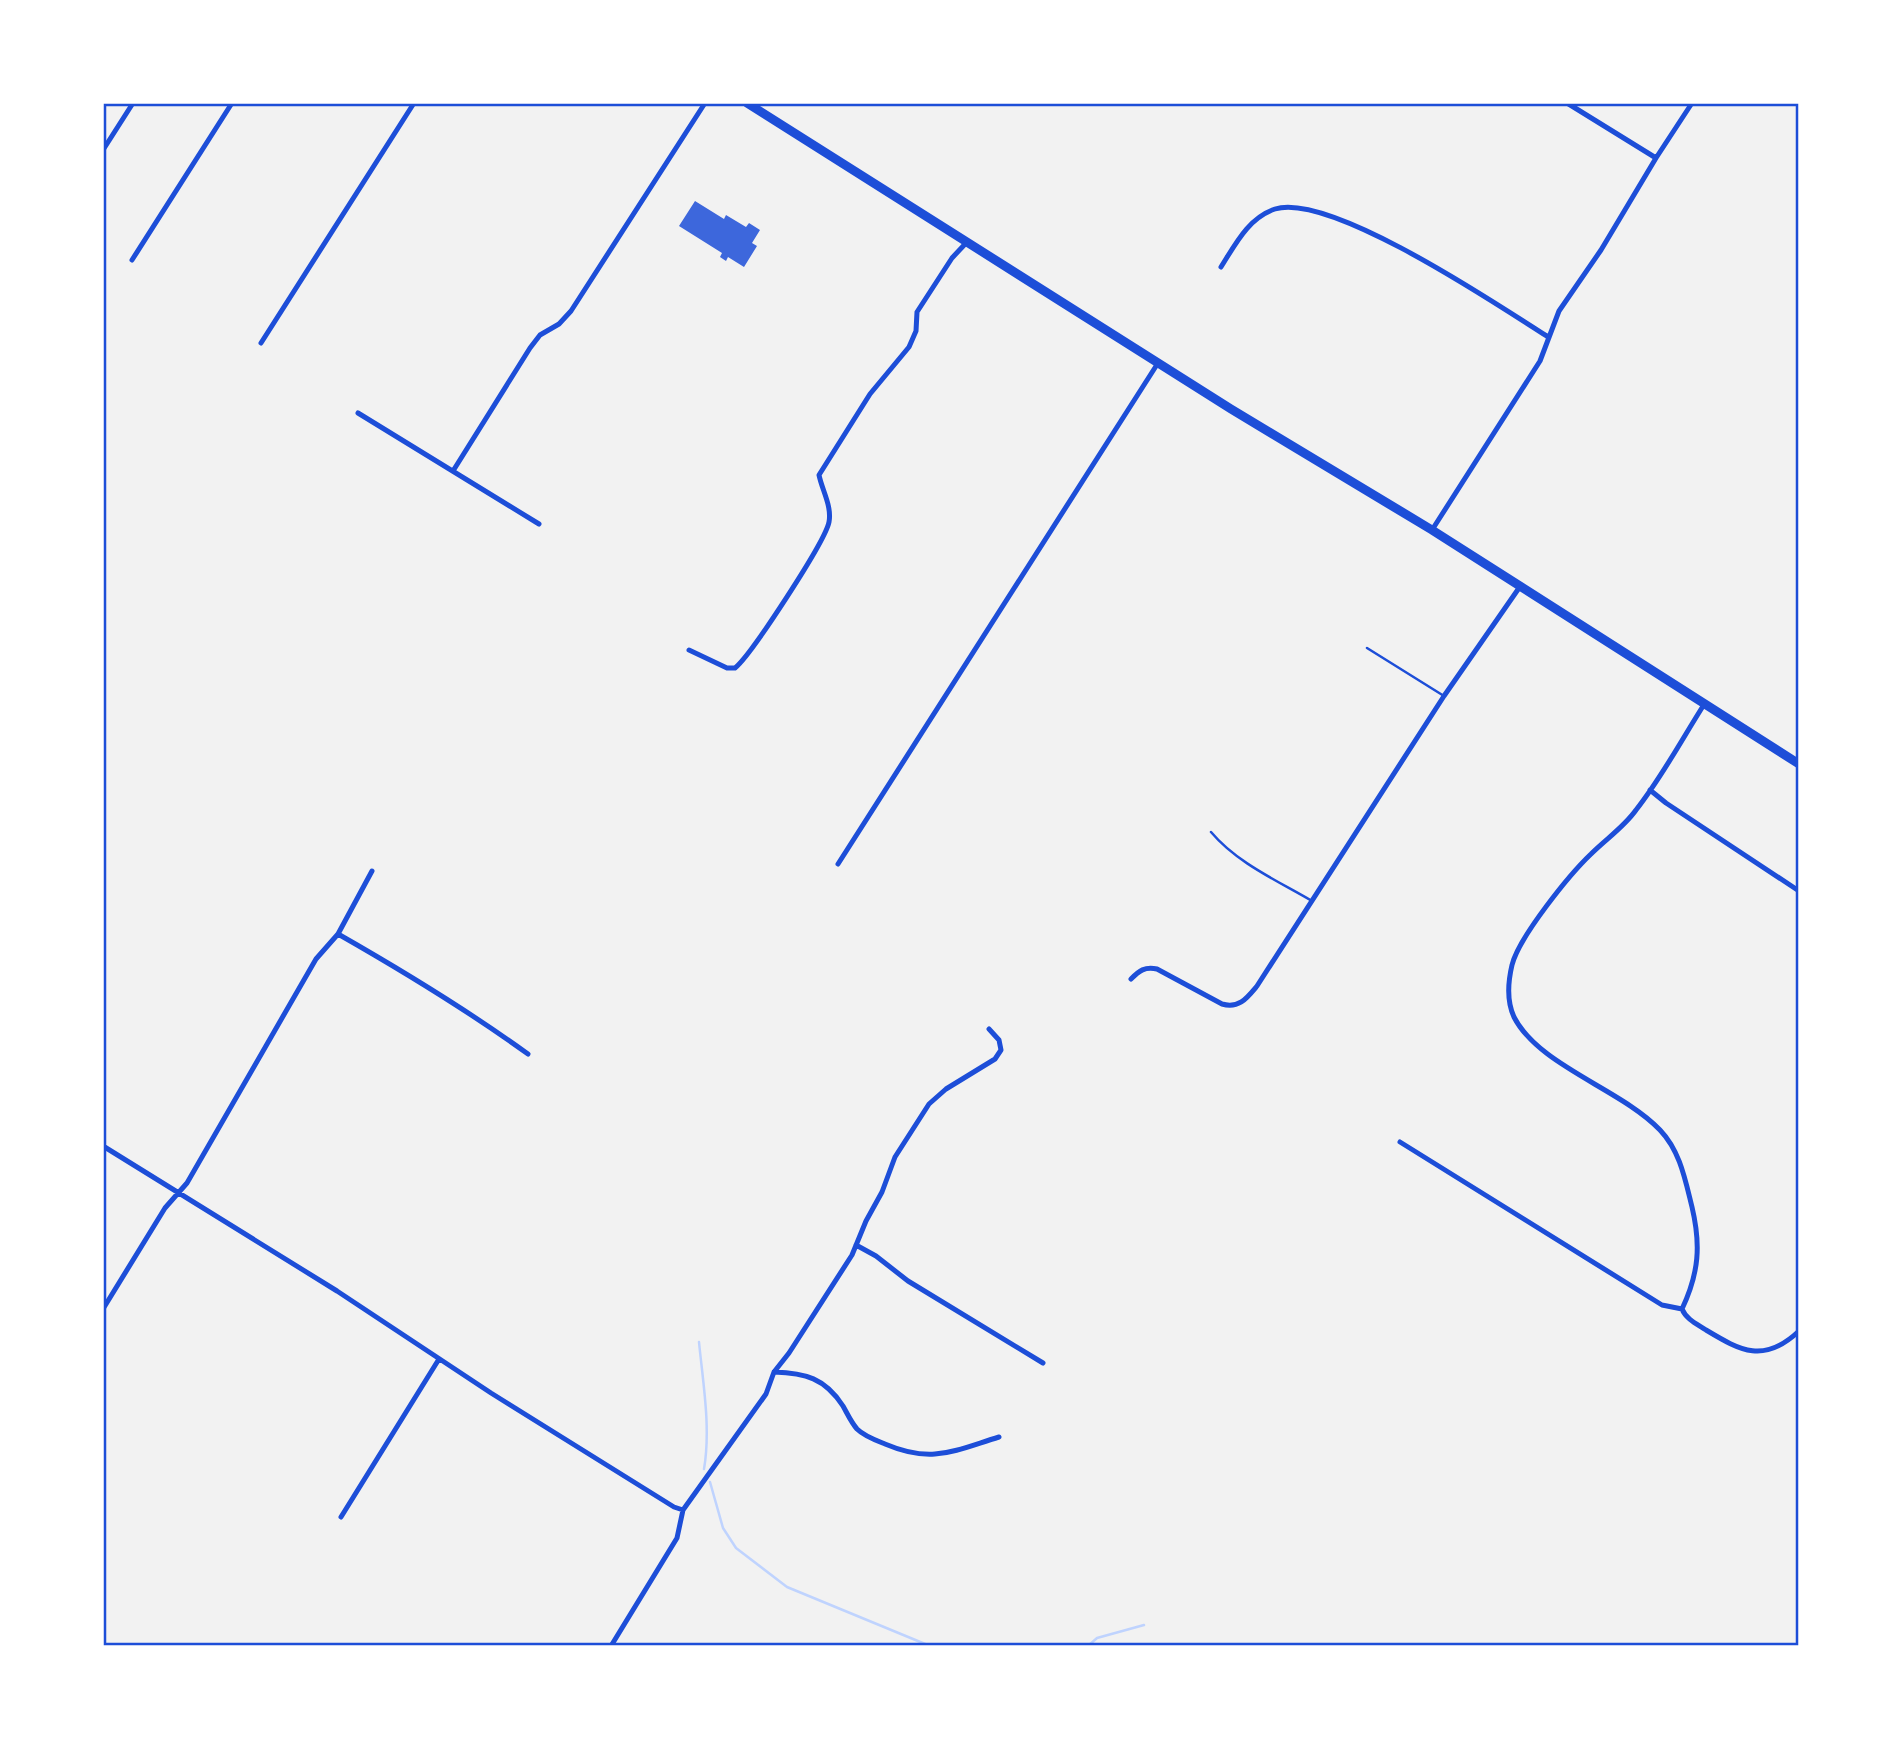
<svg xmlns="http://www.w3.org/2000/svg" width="1902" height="1749" font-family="'DM Sans',sans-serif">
<rect width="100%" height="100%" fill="#f2f2f2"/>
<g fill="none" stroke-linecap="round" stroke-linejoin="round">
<path stroke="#bfd3fe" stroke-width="2.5" d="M699 1342C703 1383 711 1428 704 1469
M710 1482 723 1528 736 1548 787 1587 930 1646
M1088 1646 1097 1638 1144 1625"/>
</g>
<path fill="#3d67dc" d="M695 201 724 219 726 215 746 227 749 223 760 230 752 243 757 246 744 267 728 257 726 261 720 257 722 253 679 226Z"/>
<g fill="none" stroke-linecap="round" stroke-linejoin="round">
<path stroke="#1d4ed8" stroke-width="2.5" d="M1367 648 1444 696
M1211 832C1237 863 1278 881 1312 901"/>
<path stroke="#1d4ed8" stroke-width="5" d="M1567 103 1656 158
M103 150 133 103
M132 260 232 103
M1221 267C1235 245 1248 218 1275 209 1330 192 1498 305 1548 337
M261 343 414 103
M358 413 539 524
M453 471 530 348 540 335 559 324 571 311 705 103
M1432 530 1540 361 1559 311 1601 250 1656 158 1692 103
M689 650 727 668H735C751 655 825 542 829 522 832 506 822 490 819 475L870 394 909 347 916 331 917 312 952 258 967 242
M1650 790 1666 803 1799 891
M838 864 1158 363
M338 934C403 971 467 1010 528 1054
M1131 979C1139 971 1145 966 1157 969L1222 1004C1239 1009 1247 998 1257 986L1444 696 1519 588
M1400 1142 1662 1305 1682 1309
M103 1146 337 1291 491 1393 674 1507 683 1510
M856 1245 876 1256 908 1281 1043 1363
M103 1309 165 1208 187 1183 316 959 338 934 372 871
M1682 1309C1699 1273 1701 1245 1692 1207 1685 1179 1680 1151 1660 1130 1621 1089 1539 1066 1514 1017 1507 1002 1508 982 1512 965 1519 937 1569 875 1591 854 1606 839 1624 827 1636 810 1662 777 1682 739 1705 703
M1682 1309C1686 1319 1697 1324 1706 1330 1741 1351 1764 1364 1799 1331
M774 1372C805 1373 825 1378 843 1406 847 1413 851 1422 857 1429 864 1436 875 1440 885 1444 932 1464 953 1451 999 1437
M341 1517 439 1359
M611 1646 677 1538 683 1510 766 1394 774 1372 789 1353 852 1255 866 1221 882 1192 895 1157 929 1104 946 1089 995 1059 1001 1050 999 1040 989 1029"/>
<path stroke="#1d4ed8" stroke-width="9" d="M747 103 1231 409 1432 530 1799 764"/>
</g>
<rect width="1902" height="1749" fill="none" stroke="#ffffff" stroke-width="210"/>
<rect x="105" y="105" width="1692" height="1539" fill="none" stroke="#1d4ed8" stroke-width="2.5"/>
</svg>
